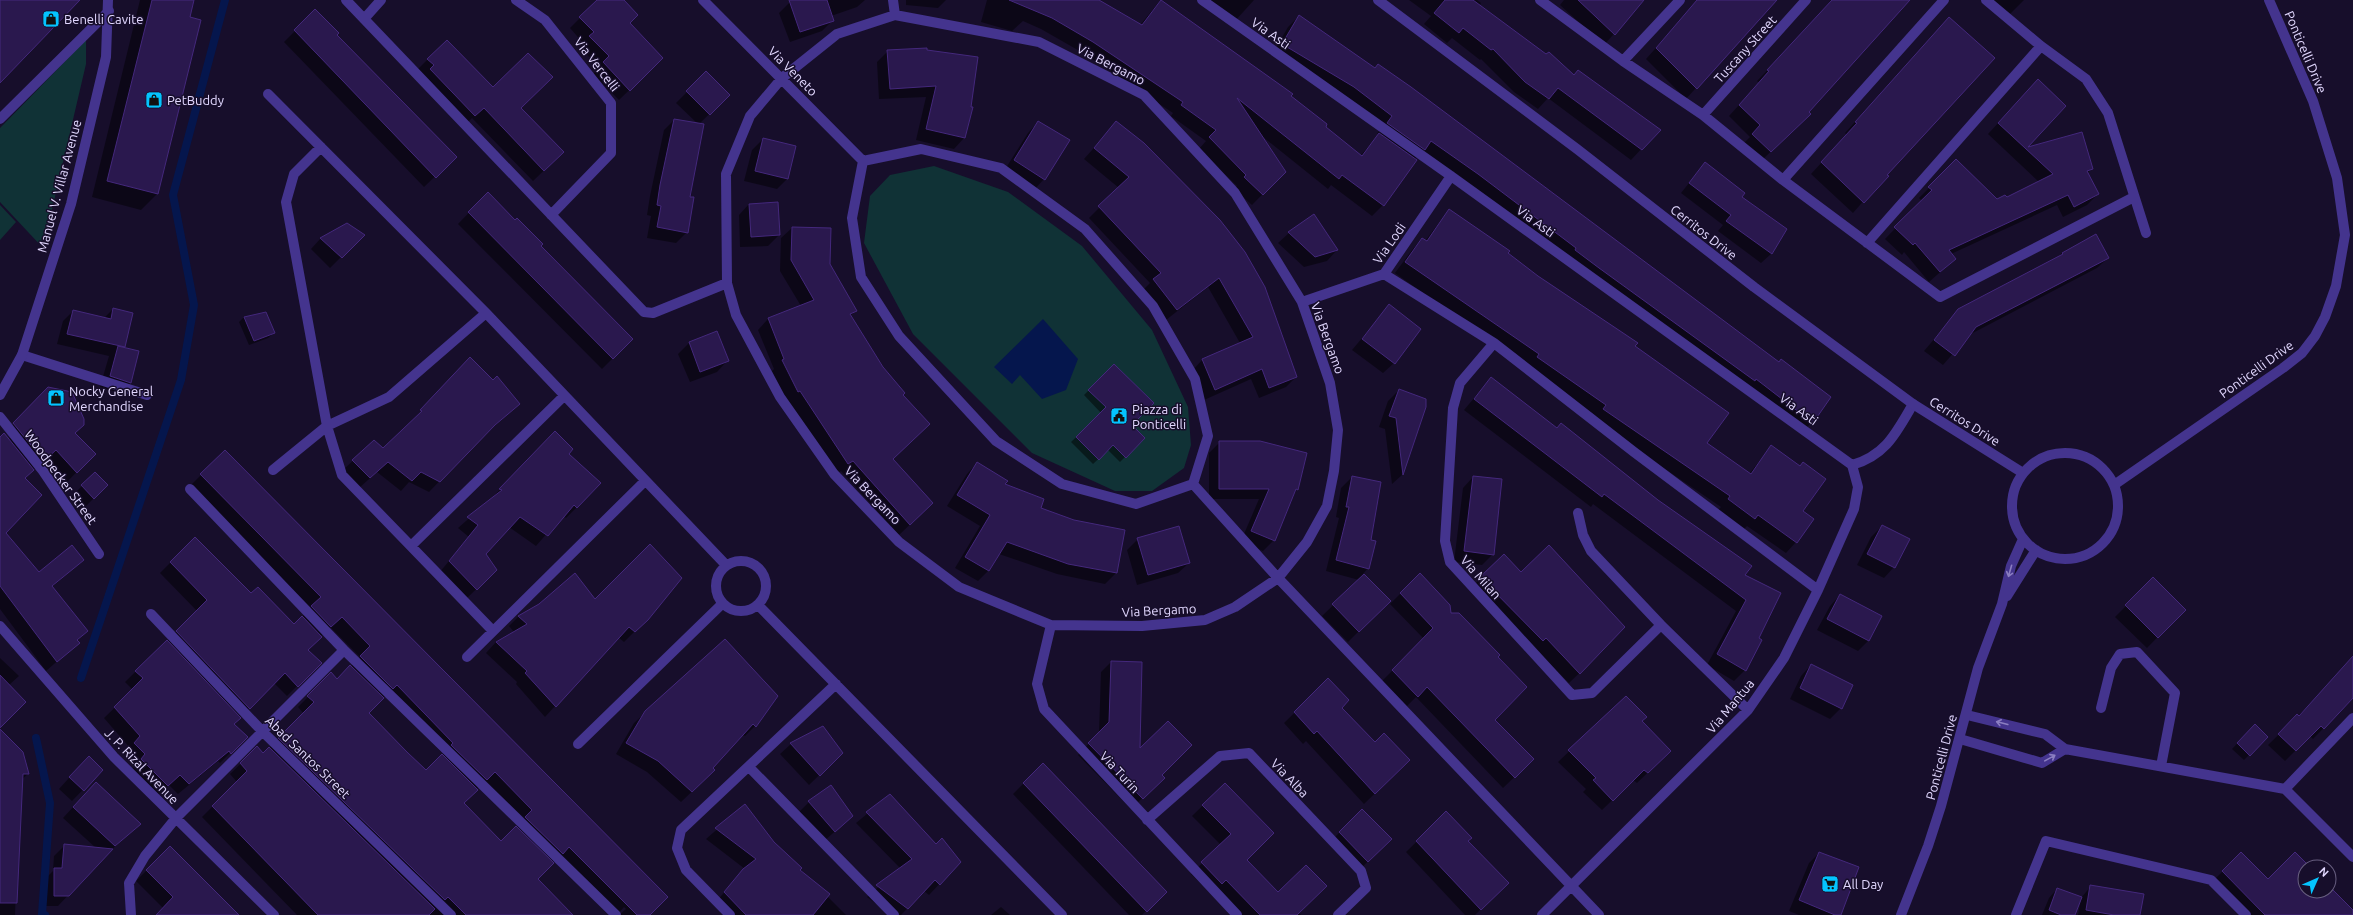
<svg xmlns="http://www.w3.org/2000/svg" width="2353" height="915" font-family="Ubuntu,sans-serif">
<rect width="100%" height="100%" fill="#170e2b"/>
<path fill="#103236" d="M86 40V64L43 248 0 202V128Z
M934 166 1008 192 1082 246 1152 330 1188 407 1191 445 1184 468 1152 491H1115L1032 453 913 334 864 243 870 196 890 175Z
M0 205 16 222 0 240Z"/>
<path fill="#05164d" d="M1043 319 1078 359 1066 390 1042 399 1020 375 1012 384 994 367Z"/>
<path fill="#0007" fill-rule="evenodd" d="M140 0H193L157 194 141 210 92 197Z
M598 0H623L629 23 662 58 619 100 593 74 599 68 580 47 583 43 570 28Z
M796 0H865L857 7 831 16 833 20 822 31 790 42 779 13 790 2Z
M906 0H946L938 8 906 5Z
M987 0H1097L1140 25 1160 1 1292 94 1290 96 1360 156 1379 135 1377 134 1382 127 1273 53 1288 27 1299 16 1812 422 1801 433 1421 152 1383 205 1372 216 1331 185 1328 189 1263 137 1285 171 1252 205 1234 189 1237 186 1199 149 1206 141 1171 116 1173 113 1083 53 1041 29 1023 21 1012 31 981 22Z
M1209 0H1254L1235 21Z
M1409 0H1477L1481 3 1479 6 1573 76 1659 130 1631 160 1548 98 1538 109 1514 92 1481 59 1480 60 1452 38 1447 43 1424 24 1431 16Z
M1564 0H1644L1604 45 1560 5Z
M1699 0H1775L1686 99 1646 59Z
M1831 0H1909L1808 112 1810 114 1760 162 1742 145 1750 137 1729 116 1759 83 1757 81 1812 24Z
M1985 0H2024L2005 19Z
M315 11 336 35 455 157 424 187 284 42Z
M1938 29 1886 175 1853 213 1811 174 1847 135 1845 133Z
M888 51 971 108 964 138 954 149 916 140 926 97 879 99 877 62Z
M428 59 493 88 520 108 563 152 533 181 472 118 464 126 417 70Z
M706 73 729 95 699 124 687 232 676 243 647 238 651 216 647 215 650 196 664 130 674 120 698 124 676 103Z
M2038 80 2065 106 2025 149 2081 133 2092 169 2087 173 2098 194 2087 205 2063 217 2057 205 1951 254 1955 259 1929 282 1904 252 1902 255 1885 239 1922 201 1919 198 1956 161 1997 201 2006 198 2039 182 1988 134Z
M1038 122 1044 179 1034 190 1004 171 1028 133Z
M1117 122 1296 377 1286 387 1259 398 1251 379 1204 400 1192 371 1202 360 1240 343 1208 287 1166 320 1143 290 1150 283 1089 218 1119 188 1084 159Z
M763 139 787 179 777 189 744 181 752 150Z
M1705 163 1740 197 1785 229 1771 254 1761 263 1718 231 1723 225 1681 193Z
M488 193 632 339 602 369 458 224Z
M749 204 779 235 768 246 740 247 739 215Z
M1449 210 1634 346 1706 443 1749 474 1771 447 1802 511 1796 542 1786 553 1747 526 1744 529 1718 510 1721 507 1593 420 1596 416 1395 273 1412 250 1422 239 1425 241Z
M1314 215 1337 250 1327 261 1304 267 1278 243 1289 233Z
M792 228 830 229 829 264 855 311 850 316 902 395 892 460 921 514 899 535 841 471 837 474 787 402 772 371 774 369 758 330 768 319 801 306 780 271 781 238Z
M363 235 330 268 311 249 321 238Z
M2062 253 2108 258 2097 268 1969 335 1943 365 1924 351 1959 310 2057 258Z
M1389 306 1394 363 1383 373 1352 350Z
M113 309 131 313 123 348 130 383 120 393 100 387 109 356 57 344 63 321 73 311 104 318Z
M244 317 274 333 268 338 249 345 239 322Z
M716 333 727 361 717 372 690 382 678 354 689 343Z
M1114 365 1130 425 1144 438 1120 462 1108 450 1093 464 1071 442 1101 413 1084 395Z
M459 369 508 414 486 433 429 492 409 482 401 491 377 472 359 488 342 471 374 441 384 449 412 423Z
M1491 378 1744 576 1758 639 1745 670 1734 681 1707 665 1736 611 1593 504 1591 507 1464 410Z
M1399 390 1425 407 1402 475 1392 484 1385 429 1379 427 1388 401Z
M37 399 94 454 66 483 45 460 32 471 24 479 5 533 39 574 83 560 52 587 87 631 77 641 78 643 46 671 0 609V448L11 437 6 432Z
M555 433 567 454 577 507 566 518 563 515 536 546 509 527 485 553 496 570 466 599 439 573 469 537 458 528 490 500Z
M1220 442 1297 489 1294 493 1274 540 1263 551 1241 541 1259 499H1209V453Z
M225 451 649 915H619L626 909 624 907 617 915 558 857 536 879 572 915H297L202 817 237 782 230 774 257 748 263 754 304 714 298 707 331 674 337 680 360 657 330 627 307 650 320 663 287 696 274 683 233 724 246 737 220 763 218 761 178 794 169 785 157 796 131 770 135 766 124 754 130 748 104 718 133 690 125 682 197 611 160 573 195 538 251 595 294 625 311 608 190 486ZM386 695 443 754 426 771 367 713ZM484 782 522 821 501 842 463 803Z
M977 463 1039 509 1074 521 1124 531 1116 573 1105 584 1057 574 999 554 988 571 978 581 955 568 980 526 947 506 967 474Z
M95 473 107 485 83 509 71 497Z
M1352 477 1370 541 1368 568 1363 574 1389 601 1348 642 1322 616 1359 580 1326 571 1339 518 1336 517 1341 488Z
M1473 477 1493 554 1482 565 1454 562 1463 488Z
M1882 526 1894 567 1884 578 1857 565 1871 537Z
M1138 539 1189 563 1178 573 1137 585 1127 550Z
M1504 556 1598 655 1569 683 1534 648 1470 589Z
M1420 574 1451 614 1493 720 1533 759 1503 788 1416 697 1407 706 1382 681 1424 639 1390 604Z
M2153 579 2184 610 2147 648 2115 617Z
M1840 595 1881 617 1868 641 1858 651 1817 630 1830 606Z
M595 600 636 630 624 642 618 637 545 717 516 684 517 682 486 653 496 642 514 632 509 626 519 616 540 605Z
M725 640 755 726 745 736 743 735 711 768 703 781 681 802 647 772 616 754 634 723Z
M0 658 19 676 9 685 0 727Z
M1111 662 1139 751 1163 778 1131 809 1078 755 1099 733 1101 672Z
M2353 662V698L2313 739 2310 736 2285 761 2268 745Z
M1811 665 1841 708 1830 719 1790 699 1801 676Z
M1328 680 1340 708 1375 743 1409 760 1364 804 1306 741 1303 744 1284 723Z
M1626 697 1641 721 1670 751 1637 783 1633 780 1602 810 1583 792 1586 789 1558 762Z
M2255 725 2267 737 2244 760 2232 749Z
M823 727 842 753 809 785 780 754 791 744Z
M0 730 28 774 21 780 19 801 15 915H0Z
M1043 764 1165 892 1142 915H1129L1013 794Z
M78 768 102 770 72 801 59 789Z
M1225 784 1246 860 1301 915H1237L1211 894 1191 874 1221 845 1192 816Z
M85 794 139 824 108 853 58 906H44V880L53 871 54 856 65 845 96 848 63 818Z
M890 795 936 845 960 862 929 895 924 891 901 915H891L867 897 900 868 856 823Z
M809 802 841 826 823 842 799 812Z
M745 805 774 843 846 915H725L714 904 745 869 706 839Z
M1362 810 1391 839 1357 872 1329 843Z
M1446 813 1467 841 1497 893 1475 915H1465L1406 852Z
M170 847 237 915H157L164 909 136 881Z
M1819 853 1840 915H1799L1789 911 1809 863Z
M2241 853 2268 880 2295 854 2309 867H2305V891H2329V886L2353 909V915H2246L2213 881Z
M2091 886 2139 915H2078L2081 899 2073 915H2042L2049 898 2057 889 2081 898Z
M1001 907 1010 915H991Z"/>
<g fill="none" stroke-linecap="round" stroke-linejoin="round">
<path stroke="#05164d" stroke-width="8" d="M81 678 181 380 194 305 173 195 225 0
M36 738 50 803 42 914 45 915"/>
</g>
<path fill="#2a184e" stroke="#44287c" d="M0 0H80L0 83Z
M152 0H194L190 17 201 20 158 194 107 181Z
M597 0H624L638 15 630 23 663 58 630 91 603 62 609 56 589 36 594 32 579 17Z
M789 0H827L834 21 800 32Z
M1009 0H1099L1142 25 1161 0 1293 94 1291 96 1327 124 1326 127 1362 156 1379 133 1417 160 1384 206 1342 175 1339 179 1237 98 1286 172 1263 195 1244 177 1246 175 1209 137 1216 130 1181 105 1183 102 1093 42 1052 18Z
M1445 0H1473L1546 54 1549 52 1574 75 1578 70 1661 130 1642 150 1558 88 1549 99 1525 82 1493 49 1491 50 1463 28 1459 33 1434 13Z
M1578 0H1644L1615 35Z
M1697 0H1777L1697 89 1656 48Z
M1832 0H1910L1809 112 1811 114 1771 152 1752 134 1760 125 1739 105 1769 71 1767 70Z
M315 9 339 33 337 35 457 157 436 178 294 30Z
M1299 15 1375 68 1378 64 1411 87 1779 362 1781 359 1831 397 1813 423 1756 379 1755 381 1599 268 1575 250 1576 248 1478 174 1431 141 1425 150 1387 123 1392 116 1354 87 1282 44Z
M1949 17 1995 58 1887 175 1889 176 1864 203 1821 162 1857 123 1855 122Z
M447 40 493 87 528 53 553 77 521 108 564 152 544 171 484 108 475 116 430 69 434 65 427 59Z
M927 48V50L978 57 971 107H973L965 138 926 129 936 86 890 89 887 50Z
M706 71 730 95 710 115 686 91Z
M2038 79 2066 106 2028 147 2082 132 2093 169 2087 171 2099 194 2074 207 2068 195 1949 250 1956 259 1940 272 1915 243 1913 245 1894 227 1932 190 1928 187 1956 159 1997 199 2005 195 2007 197 2053 174 1998 123Z
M674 119 704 124 690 197H694L688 233 657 227 661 206 657 205 660 185Z
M1038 121 1070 140 1045 180 1014 160Z
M1116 121 1144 143 1220 220 1245 252 1265 287 1297 377 1269 388 1262 369 1215 390 1202 359 1253 337 1219 278 1177 310 1153 279 1161 273 1098 206 1129 177 1094 148Z
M763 138 796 146 788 179 755 171Z
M1705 162 1745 193 1742 197 1787 229 1772 254 1726 221 1731 215 1689 183Z
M488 192 515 220 517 218 543 244 541 246 633 339 613 359 468 212Z
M778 202 780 235 751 237 749 204Z
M1449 209 1510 251 1508 253 1538 276 1638 343 1635 346 1729 413 1707 443 1751 474 1771 445 1800 466 1803 462 1826 479 1803 511 1814 519 1797 543 1758 515 1755 519 1728 499 1730 496 1603 409 1606 405 1537 357 1539 354 1405 262 1422 238 1427 241Z
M1314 214 1338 250 1315 257 1288 232Z
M347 223 365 235 342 258 320 238Z
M792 227 831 228 830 264 857 311 850 314 883 367 905 393 903 395 930 424 893 459 933 503 910 525 853 461 848 464 800 391 798 392 782 360 784 359 768 318 814 300 791 260Z
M2096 234 2109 258 1976 327 1955 356 1934 340 1958 309 2063 254 2062 253Z
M1389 304 1421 329 1395 364 1362 339Z
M113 308 133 313 125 347 67 334 73 310 111 319Z
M266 312 275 333 254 341 244 317Z
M717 331 729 361 700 372 689 342Z
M118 346 139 351 131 383 110 376Z
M470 357 493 380 497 376 520 404 495 425 440 482 421 472 412 481 388 462 370 478 352 460 374 440 383 448 422 411 420 410Z
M1114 364 1154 403 1132 425 1145 438 1126 458 1113 445 1099 460 1076 437 1106 407 1088 390Z
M1491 377 1557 428 1561 423 1658 500 1752 566 1745 575 1781 593 1759 638 1762 640 1746 671 1717 654 1746 600 1604 494 1602 497 1474 399Z
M48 387 72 392 84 419V425L75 433 96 454 77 473 56 450 44 461 13 423Z
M1399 389 1426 399V407L1403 475 1396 418 1389 416Z
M555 431 573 449 569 454 601 483 577 508 574 505 548 536 520 517 486 554 497 570 477 590 449 561 478 525 467 517 502 490 499 489Z
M4 433 34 470 25 478 42 495 6 533 39 572 72 545 84 560 52 586 88 631 77 640 80 643 57 662 0 586V437Z
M1219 441H1260L1307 453 1298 490 1296 489 1275 541 1251 531 1269 489H1219Z
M225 450 668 897 650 915H637L569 847 563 854 525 817 532 810 495 772 487 780 451 745 453 743 397 685 393 689 360 656 370 646 342 617 331 627 311 606 321 597 200 474Z
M977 462 1008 481 1005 484 1044 499 1041 508 1074 520 1125 530 1117 573 1068 564 1007 542 989 571 965 557 990 515 957 495Z
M95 472 108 485 94 499 81 485Z
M1352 476 1381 482 1371 540 1376 541 1369 569 1336 560 1349 507H1346Z
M1473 476 1502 479 1494 555 1464 551Z
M1882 525 1910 539 1895 568 1867 554Z
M1179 526 1190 563 1148 575 1137 538Z
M195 537 251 593 258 587 294 624 302 616 322 637 308 650 322 663 298 687 285 673 250 709 176 631 207 600 170 562Z
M650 544 682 578 648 620 635 632 629 627 556 707 525 673 527 671 496 642 527 624 518 616 539 604 575 573 595 599Z
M1549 545 1625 627 1580 674 1546 638 1543 641 1480 577 1504 554 1521 572Z
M1420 573 1450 605 1451 613H1459L1500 655 1498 657 1527 687 1495 720 1534 759 1515 778 1427 687 1418 697 1392 670 1433 628 1400 593Z
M1364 574 1391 601 1359 632 1332 604Z
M2153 577 2186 610 2158 638 2125 605Z
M1840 594 1882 616 1869 641 1827 619Z
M725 639 778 696 756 727 753 724 713 768 715 770 692 792 658 761 626 743 645 711Z
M167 640 241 718 234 724 248 737 231 754 229 751 189 784 180 775 168 786 141 759 145 754 134 743 140 736 114 707 143 678 135 671Z
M2353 656V698L2324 729 2321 726 2296 751 2278 734 2297 714 2299 716Z
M1111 661 1142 662 1140 748 1168 721 1192 745 1162 775 1165 778 1143 799 1088 743 1109 722Z
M1811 664 1853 685 1842 709 1800 688Z
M350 665 384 698 369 713 407 752 426 770 442 754 478 790 464 803 501 841 516 826 554 863 538 879 573 915H466L448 897 445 900 278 738 314 702 307 696 331 672 337 679Z
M0 675 26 702 0 728Z
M1328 678 1349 700 1342 708 1375 742 1384 733 1410 760 1375 794 1317 731 1314 734 1294 712Z
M1626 696 1647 717 1642 721 1671 751 1648 773 1644 770 1613 801 1593 780 1596 778 1568 750Z
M2255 724 2268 737 2250 756 2237 743Z
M823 726 843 753 820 776 790 743Z
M0 729 23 752 29 774H23L17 903H0Z
M257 746 263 753 269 747 435 909 429 915H318L212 806 247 771 240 763Z
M89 756 103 770 84 791 69 777Z
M1043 763 1167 892 1147 912 1023 783Z
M96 782 141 824 115 846 73 807Z
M1225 783 1274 833 1247 860 1278 892 1306 865 1327 886 1297 915H1260L1226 880 1222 884 1201 862 1231 834 1202 805Z
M831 785 853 816 835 832 808 801Z
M890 794 936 844 942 838 961 862 940 885 935 880 908 909 876 885 912 859 866 812Z
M745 804 774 842 802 868 800 870 830 894 813 915H746L724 892 743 869 756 859 715 828Z
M1362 809 1392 839 1368 862 1339 832Z
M1446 811 1472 838 1468 841 1509 883 1481 910 1416 841Z
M64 844 113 849 69 896H54V868H62Z
M170 846 239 915H156L173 897 146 870Z
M1819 852 1859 867 1841 915H1835L1799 900Z
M2241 852 2268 879 2295 852 2310 867H2305V891H2329V886L2353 910V915H2265L2222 871Z
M2090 885 2144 894 2140 915H2114L2086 910Z
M2057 888 2082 897 2075 915H2061L2049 910Z"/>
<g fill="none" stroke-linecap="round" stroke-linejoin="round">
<path stroke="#44348e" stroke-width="10" d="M346 0 644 312 653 313 727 283
M516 0 545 20 611 103V153L551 215
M703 0 863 161
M893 0 895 15
M1202 0 1451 176 1852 465
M1540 0 1623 61 1703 115 1783 180 1940 297 2134 197
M1986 0 2041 46 2086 79 2108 113 2146 233
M895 15 1039 42 1144 95 1235 193 1302 302 1330 383 1338 430 1334 471 1327 506 1307 542 1278 578 1235 607 1205 620 1142 626 1051 625 959 587 899 542 834 474 780 397 736 315 727 283 726 174 750 116 782 78 837 34Z
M364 19 381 0
M1623 61 1680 0
M268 94 486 313 726 565
M1703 115 1806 0
M0 119 109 11
M321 147 294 174 286 202 327 426 342 475 493 631
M921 149 1001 168 1085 229 1153 306 1195 379 1208 436 1193 484 1136 504 1062 484 996 441 899 336 861 277 852 218 863 161Z
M1783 180 1944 0
M1867 243 2041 46
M1384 274 1494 343 1634 452 1818 590
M1302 302 1384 274 1451 176
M1494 343 1460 383 1453 408 1445 541 1450 562 1572 695 1592 693 1661 625
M22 355 147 395
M0 417 43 471 99 554
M1852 465C1886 455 1896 433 1913 404
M273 470 327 426 389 397 486 313
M1193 484 1278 578 1599 915
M190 489 344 650 616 915
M1578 513 1583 535 1591 551 1661 625 1748 710
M411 546 564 396
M716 586a25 25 0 1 1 50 0a25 25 0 1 1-50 0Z
M759 606 1062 915
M151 614 262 731 451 915
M1051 625 1037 684 1044 709 1237 915
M0 626 114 757 274 915
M467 657 645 481
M2101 708 2111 668 2120 654 2137 652 2175 693 2161 766
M1967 715 2045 734 2065 749 2285 789
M1960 739 2042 763 2065 749
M578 744 722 604
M749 767 894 915
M2285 789 2353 718
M2285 789 2353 857
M1147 820 1220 756 1249 753 1361 871 1366 888 1338 915
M131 915 129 883 145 856 176 818 344 650
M730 915 686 870 677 848 681 830 836 684
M1542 915 1748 710 1784 658 1818 590 1854 509 1858 487 1852 465
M2016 915 2046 841 2211 880 2246 915"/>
<path stroke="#44348e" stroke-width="10" d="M1378 0 1577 149 1754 287 1913 404 2023 473
M0 395 22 355 71 204 106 57 108 0
M2012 506a53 53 0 1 1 106 0a53 53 0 1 1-106 0Z
M2114 485 2283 368 2302 353 2315 336 2325 317 2336 286 2345 235 2337 178 2313 101 2269 0
M2007 596 2036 550
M1901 915 1928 846 1941 806 1978 668 2002 604 2011 566 2023 539"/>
</g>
<defs><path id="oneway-shaft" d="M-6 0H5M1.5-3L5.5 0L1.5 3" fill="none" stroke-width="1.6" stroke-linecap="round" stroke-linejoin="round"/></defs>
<g stroke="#8b7ec1">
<use href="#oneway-shaft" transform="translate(2010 571) rotate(106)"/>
<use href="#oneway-shaft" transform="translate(2002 723) rotate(-166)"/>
<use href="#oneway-shaft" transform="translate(2050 758) rotate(-29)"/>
</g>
<defs>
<g id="shop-square" transform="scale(0.9)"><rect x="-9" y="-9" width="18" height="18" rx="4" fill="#04c4ff" stroke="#170e2b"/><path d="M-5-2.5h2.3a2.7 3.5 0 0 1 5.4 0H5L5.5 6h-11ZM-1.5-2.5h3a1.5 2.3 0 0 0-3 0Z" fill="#111"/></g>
<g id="civic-square" transform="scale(0.9)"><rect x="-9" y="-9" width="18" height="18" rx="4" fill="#04c4ff" stroke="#170e2b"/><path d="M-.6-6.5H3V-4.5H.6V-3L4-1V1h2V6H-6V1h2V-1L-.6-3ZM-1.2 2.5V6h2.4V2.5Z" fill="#111"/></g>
<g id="supermarket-square" transform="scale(0.9)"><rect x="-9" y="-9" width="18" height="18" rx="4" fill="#04c4ff" stroke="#170e2b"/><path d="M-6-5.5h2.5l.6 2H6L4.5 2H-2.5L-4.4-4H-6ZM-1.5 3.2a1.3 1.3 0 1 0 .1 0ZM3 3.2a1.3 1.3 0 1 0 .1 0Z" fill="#111"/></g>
</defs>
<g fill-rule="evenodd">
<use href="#shop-square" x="51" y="19"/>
<use href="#shop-square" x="154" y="100"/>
<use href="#shop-square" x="56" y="398"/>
<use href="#civic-square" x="1119" y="416"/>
<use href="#supermarket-square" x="1830" y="884"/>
</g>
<g text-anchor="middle" stroke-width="3" stroke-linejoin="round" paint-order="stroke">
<g font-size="13" fill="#e2d8ff" stroke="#170e2b" text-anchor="start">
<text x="64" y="24">Benelli Cavite</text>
<text x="167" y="105">PetBuddy</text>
<text x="69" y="396">Nocky General<tspan x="69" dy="15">Merchandise</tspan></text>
<text x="1132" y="414">Piazza di<tspan x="1132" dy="15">Ponticelli</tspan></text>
<text x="1843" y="889">All Day</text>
</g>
<g font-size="13" fill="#e2d8ff" stroke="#170e2b">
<text transform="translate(1271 33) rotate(35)" y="5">Via Asti</text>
<text transform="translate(1745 49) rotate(-48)" y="5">Tuscany Street</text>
<text transform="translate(2306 52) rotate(67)" y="5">Ponticelli Drive</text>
<text transform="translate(597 64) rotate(52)" y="5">Via Vercelli</text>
<text transform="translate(1111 64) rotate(27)" y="5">Via Bergamo</text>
<text transform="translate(793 71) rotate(45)" y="5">Via Veneto</text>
<text transform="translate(59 186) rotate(-75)" y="5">Manuel V. Villar Avenue</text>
<text transform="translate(1536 221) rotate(36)" y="5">Via Asti</text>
<text transform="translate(1704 232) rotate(38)" y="5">Cerritos Drive</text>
<text transform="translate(1389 243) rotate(-55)" y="5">Via Lodi</text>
<text transform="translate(1328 338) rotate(70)" y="5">Via Bergamo</text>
<text transform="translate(2256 369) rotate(-36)" y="5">Ponticelli Drive</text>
<text transform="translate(1799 409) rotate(36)" y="5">Via Asti</text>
<text transform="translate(1965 421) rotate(32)" y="5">Cerritos Drive</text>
<text transform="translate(61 477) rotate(54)" y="5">Woodpecker Street</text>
<text transform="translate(873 495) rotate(46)" y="5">Via Bergamo</text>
<text transform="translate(1481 577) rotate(48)" y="5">Via Milan</text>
<text transform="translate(1159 610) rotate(-3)" y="5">Via Bergamo</text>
<text transform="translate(1730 706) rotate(-50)" y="5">Via Mantua</text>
<text transform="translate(308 757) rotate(44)" y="5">Abad Santos Street</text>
<text transform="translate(1941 757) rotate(-75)" y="5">Ponticelli Drive</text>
<text transform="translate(142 766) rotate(46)" y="5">J. P. Rizal Avenue</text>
<text transform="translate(1120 772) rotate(47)" y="5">Via Turin</text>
<text transform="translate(1290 778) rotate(46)" y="5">Via Alba</text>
</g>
</g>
<g transform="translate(2317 879) rotate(45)"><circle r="19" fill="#170e2b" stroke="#685f80"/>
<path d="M0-3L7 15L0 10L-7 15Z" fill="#04c4ff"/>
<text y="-6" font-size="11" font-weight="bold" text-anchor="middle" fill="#e2d8ff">N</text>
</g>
</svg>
